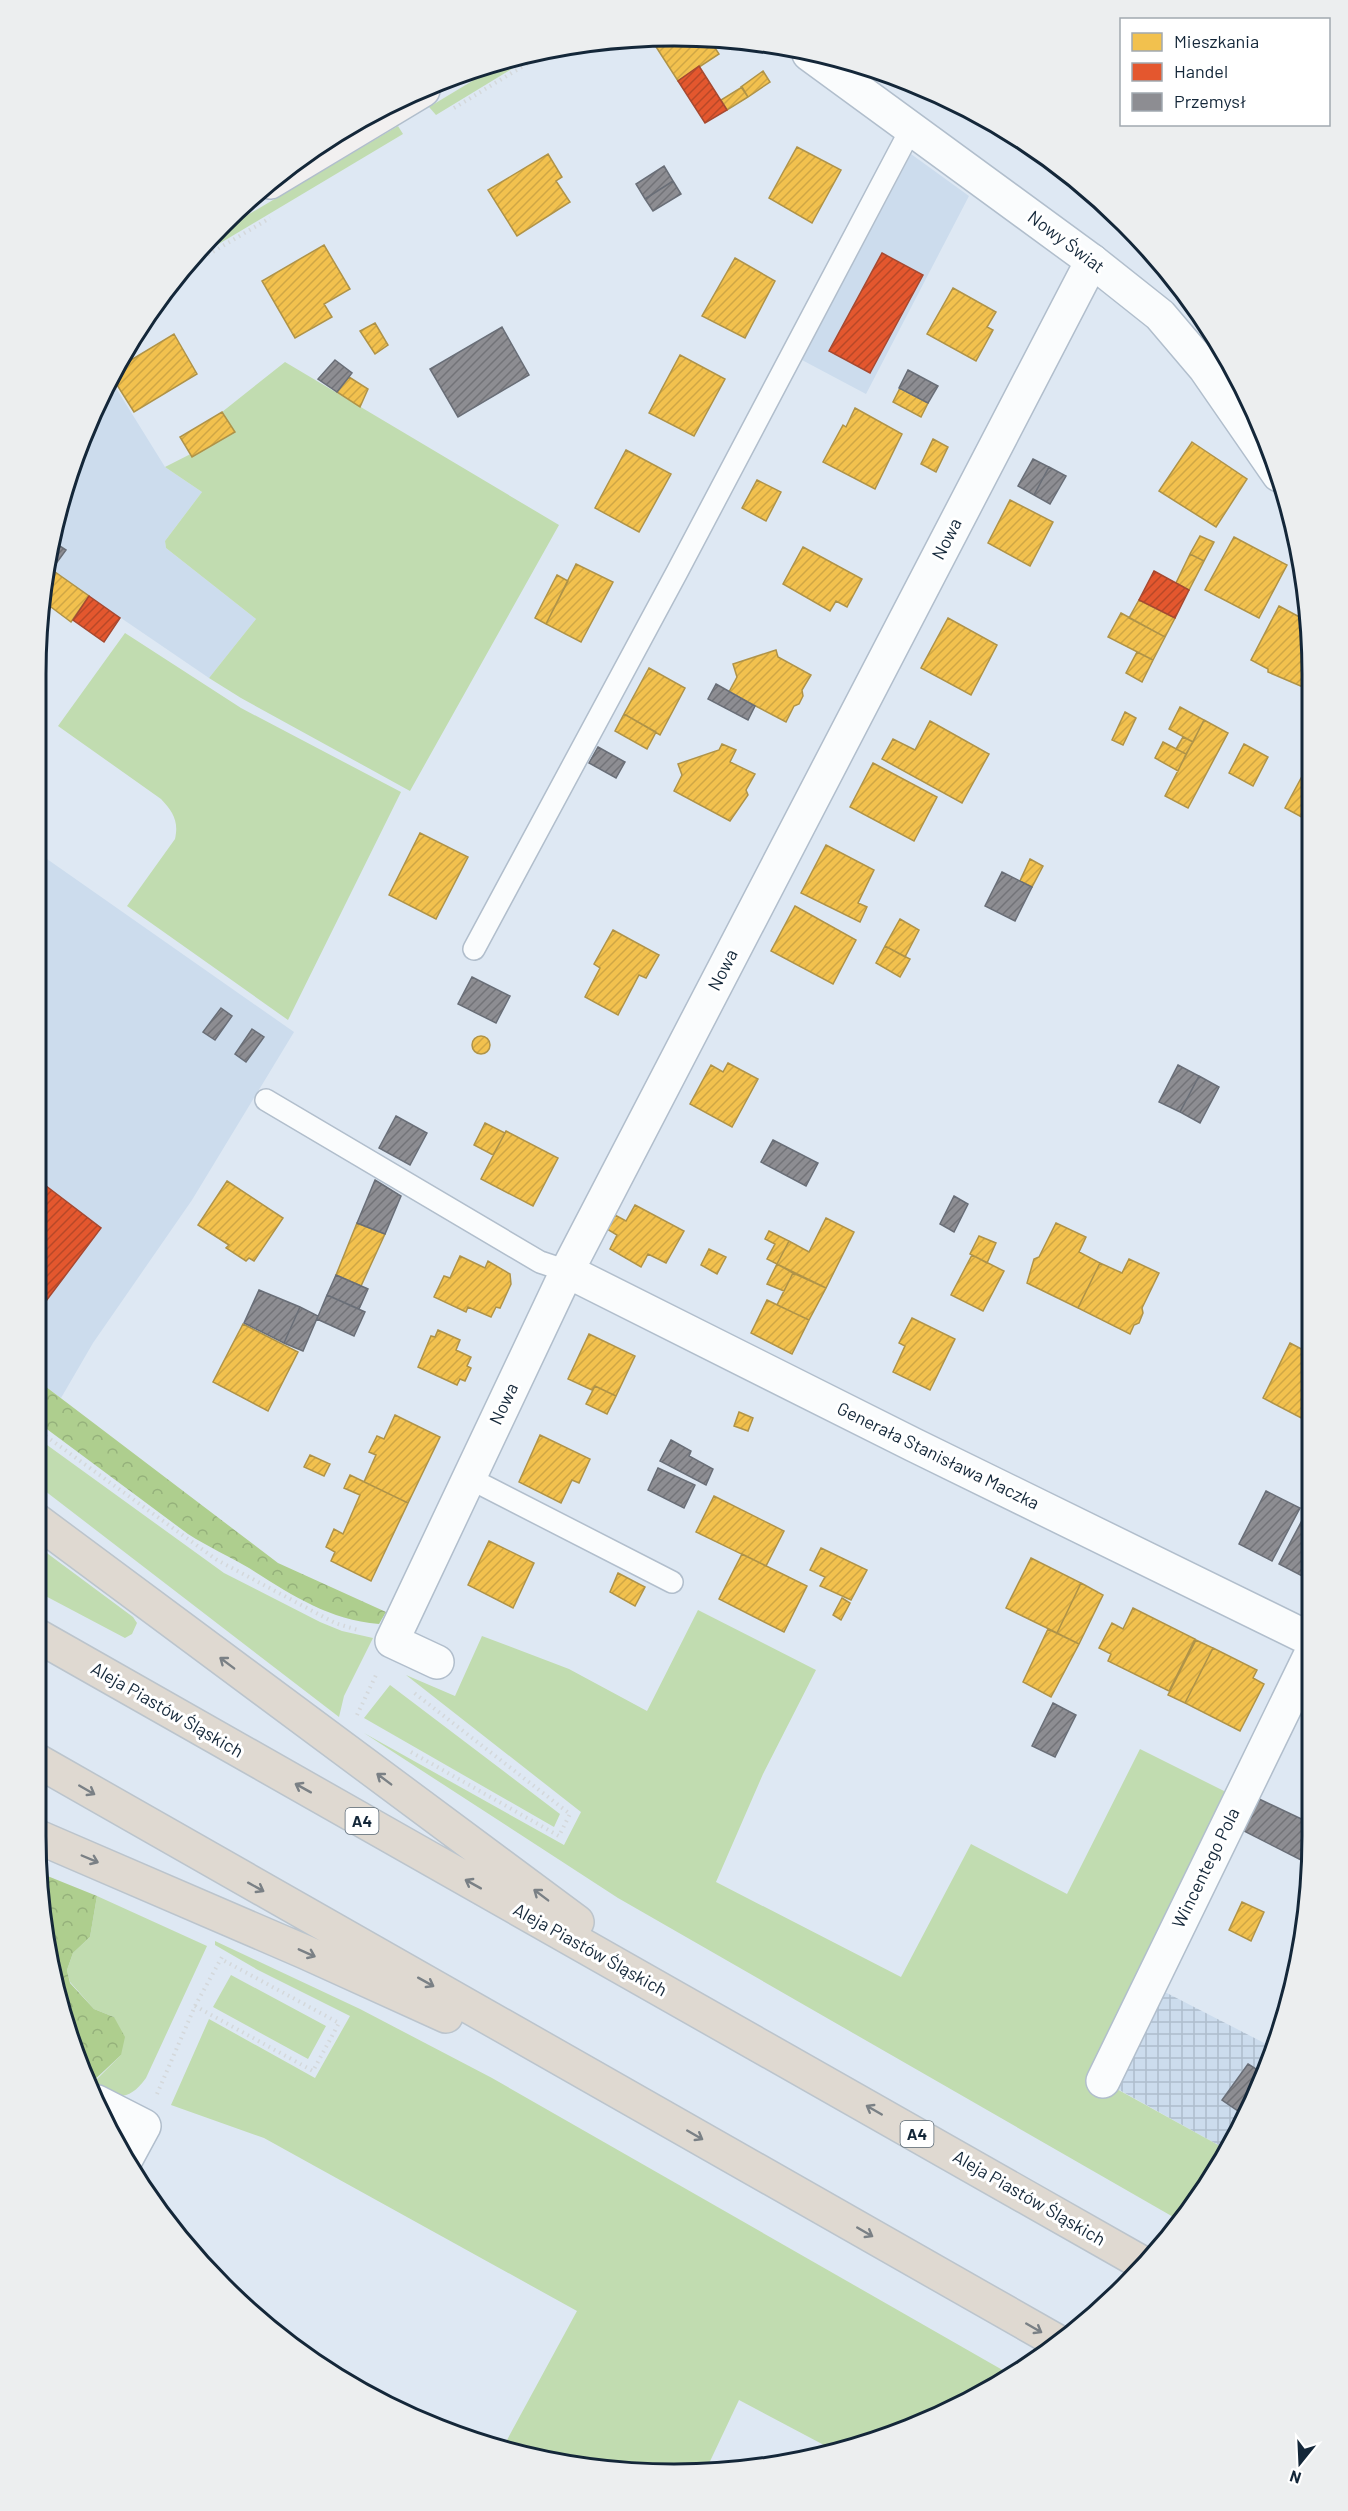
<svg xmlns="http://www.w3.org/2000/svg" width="1348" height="2511" font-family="Barlow,sans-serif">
<defs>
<pattern id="industrial-grid" width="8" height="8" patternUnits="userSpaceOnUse" patternTransform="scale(1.5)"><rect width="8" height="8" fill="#ccdced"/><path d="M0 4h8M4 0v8" fill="none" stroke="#aebdcc"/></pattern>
<pattern id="forest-crowns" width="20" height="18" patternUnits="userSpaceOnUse" patternTransform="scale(1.5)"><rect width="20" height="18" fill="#aece8e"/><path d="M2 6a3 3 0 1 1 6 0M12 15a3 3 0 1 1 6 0" fill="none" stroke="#95b17b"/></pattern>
<pattern id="homes-hatch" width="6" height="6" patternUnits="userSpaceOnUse" patternTransform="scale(1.5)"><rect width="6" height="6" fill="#f2c14e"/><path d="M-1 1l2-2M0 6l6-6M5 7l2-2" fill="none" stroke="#cfa645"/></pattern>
<pattern id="shops-hatch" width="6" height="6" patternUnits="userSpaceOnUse" patternTransform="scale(1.5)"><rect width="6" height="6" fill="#e4572e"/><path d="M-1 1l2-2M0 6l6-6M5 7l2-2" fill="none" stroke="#b84828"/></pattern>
<pattern id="industry-hatch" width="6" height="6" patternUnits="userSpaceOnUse" patternTransform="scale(1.5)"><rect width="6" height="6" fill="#8d8d92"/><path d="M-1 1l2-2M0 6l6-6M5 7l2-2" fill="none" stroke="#727378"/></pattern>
</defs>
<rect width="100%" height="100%" fill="#dee8f3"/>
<path fill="#ccdced" d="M911 154 969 196 866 394 802 360Z
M111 380 165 467 202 492 165 541 166 548 256 619 209 678 121 618 104 642 43 599 58 509Z
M37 852 294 1032 192 1200 93 1343 61 1398 37 1380Z"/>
<path fill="url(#industrial-grid)" d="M1161 1990 1272 2047 1229 2151 1114 2087Z"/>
<path fill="#c1dcb0" d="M538 53 436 115 429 107 512 57Z
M398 126 403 134 187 263 214 235Z
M285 362 559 525 410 791 241 698 209 678 256 619 166 548 165 541 202 492 165 467 234 432 222 412Z
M125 633 241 708 401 792 288 1020 127 906 175 839C179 821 173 812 161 799L58 726Z
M36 1437 224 1573 320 1622 342 1631 373 1638 344 1696 339 1717 36 1484Z
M36 1545 133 1617 137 1623 132 1634 125 1638 36 1591Z
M698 1610 816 1670 763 1774 716 1882 901 1977 971 1844 1067 1894 1140 1749 1232 1795 1095 2077 1229 2151 1182 2222 618 1898 364 1733 564 1845 581 1812 406 1675 455 1696 482 1636 569 1669 647 1711Z
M390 1685 560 1814 554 1827 364 1718Z
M97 1896 207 1946 146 2078C128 2103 115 2098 90 2086L121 2055 114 2017 94 2009 70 1982 67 1970 73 1953 90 1937Z
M215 1941 360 2009 492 2078 1013 2376 918 2426 839 2453 739 2400 704 2474H632L501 2451 577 2311 264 2138 171 2105 209 2019 315 2078 350 2016 258 1970 215 1945Z
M231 1975 326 2026 308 2059 213 2007Z"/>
<path fill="url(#forest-crowns)" d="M37 1380 278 1563 386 1612 379 1624C327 1619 292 1595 249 1568 229 1556 208 1547 188 1534L36 1421Z
M40 1873 97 1896 90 1937 73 1953 67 1970 70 1983 94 2009 114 2017 125 2037 121 2055 89 2085 70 2042 48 1961Z"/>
<path fill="url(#homes-hatch)" stroke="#af9348" stroke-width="1.5" d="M651 39 710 40 719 54 678 81Z
M763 71 770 82 748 97 741 87Z
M742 87 748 97 727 110 721 100Z
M797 147 841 170 812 223 769 198Z
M548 154 562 177 556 181 570 202 517 236 488 190Z
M324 245 350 289 324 304 332 317 295 338 262 281Z
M735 258 775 281 745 338 702 316Z
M953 288 996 312 987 327 993 330 976 361 927 334Z
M375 323 388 345 375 354 360 331Z
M174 334 197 374 134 412 112 377 116 369Z
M680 355 725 379 694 436 649 413Z
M349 377 368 389 360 407 337 392Z
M900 388 928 403 921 417 893 402Z
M855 408 902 434 875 489 823 462 843 425 846 427Z
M222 412 235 432 192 457 180 437Z
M933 439 948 447 936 472 921 464Z
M1192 442 1247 479 1216 527 1159 491Z
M626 450 671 474 639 532 595 508Z
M757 480 781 492 766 521 742 508Z
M1010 500 1053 522 1030 566 988 543Z
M1200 536 1214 542 1204 561 1190 554Z
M1234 537 1287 565 1259 618 1205 590Z
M803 547 862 579 847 607 836 601 830 611 783 584Z
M1190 554 1204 561 1189 590 1176 583Z
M576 564 613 582 581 642 546 624Z
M48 567 89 596 71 622 43 601Z
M557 575 568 581 546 624 535 618Z
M1139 600 1175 618 1165 637 1129 618Z
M1279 606 1307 621V680L1303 687 1268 672V669L1251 660Z
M1121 613 1165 637 1153 660 1108 637Z
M948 618 997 645 971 695 921 668Z
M776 650 778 657 811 675 802 690 803 696 799 704 794 706 786 722 729 692 737 677 733 664Z
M1137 652 1153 660 1142 682 1126 673Z
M649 668 685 688 660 735 624 714Z
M1180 707 1204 720 1193 742 1169 729Z
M1125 712 1136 718 1123 745 1112 740Z
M624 714 656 732 647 749 615 731Z
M1204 720 1228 733 1188 808 1165 796Z
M930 721 989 754 962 803 882 759 893 739 915 750Z
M1183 737 1193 742 1186 754 1176 749Z
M1163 742 1186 754 1178 771 1155 758Z
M722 744 736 750 730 762 755 774 746 790 748 795 730 821 674 791 682 775 678 764 719 750Z
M1244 744 1268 757 1253 786 1229 773Z
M873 763 937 797 914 841 850 807Z
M1307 767V820L1285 808Z
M420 833 468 857 436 919 389 895Z
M826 845 874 870 858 903 867 907 860 922 801 893Z
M1030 859 1043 866 1032 887 1020 881Z
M795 906 856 940 833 984 771 951Z
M900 919 919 930 905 957 885 946Z
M613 930 659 955 646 978 639 975 618 1015 585 997 600 968 594 964Z
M885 946 910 959 900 977 876 963Z
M472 1045a9 9 0 1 1 18 0a9 9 0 1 1-18 0Z
M728 1063 758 1079 732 1127 690 1104 711 1065 723 1072Z
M485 1123 505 1133 493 1155 474 1145Z
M506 1131 558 1158 533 1206 481 1179Z
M227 1181 283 1218 254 1261 249 1258 246 1261 226 1248 229 1245 198 1225Z
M635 1205 684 1231 666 1263 648 1254 641 1267 610 1249 617 1235 607 1229 615 1215 626 1221Z
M826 1218 854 1232 826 1288 777 1264 789 1241 809 1252Z
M357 1223 385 1234 361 1286 336 1275Z
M1056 1223 1086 1237 1079 1252 1100 1263 1078 1308 1027 1283 1034 1259 1039 1257Z
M769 1231 789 1241 777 1264 767 1259 775 1244 765 1239Z
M979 1236 996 1243 987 1263 970 1254Z
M709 1249 726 1257 717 1274 701 1265Z
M972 1255 1004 1271 983 1311 951 1295Z
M460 1256 485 1268 488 1261 510 1274 511 1284 500 1308 496 1307 491 1317 468 1307 466 1312 434 1297 444 1276 450 1278Z
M1129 1259 1159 1273 1142 1308 1143 1313 1139 1323 1134 1325 1130 1334 1078 1308 1100 1263 1122 1273Z
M777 1264 793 1273 784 1291 767 1284Z
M793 1273 826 1288 809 1320 777 1305Z
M767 1300 809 1320 792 1354 751 1333Z
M912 1318 955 1339 930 1390 893 1372 905 1346 899 1343Z
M243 1324 298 1352 268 1411 213 1382Z
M438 1330 460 1340 456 1350 471 1357 467 1366 471 1368 465 1381 460 1379 457 1385 418 1367 431 1336 435 1337Z
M589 1334 635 1356 616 1396 595 1386 592 1390 568 1379Z
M1290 1343 1309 1353V1422L1263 1398Z
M595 1386 616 1396 607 1414 586 1404Z
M739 1412 753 1418 748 1431 734 1426Z
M395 1415 440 1437 408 1503 364 1482 376 1455 369 1452 377 1436 384 1439Z
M540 1435 590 1459 579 1483 572 1480 561 1503 519 1482Z
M310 1455 330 1464 324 1476 304 1467Z
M350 1475 408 1503 371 1581 331 1561 335 1552 326 1547 334 1529 343 1534 360 1495 344 1488Z
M714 1496 784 1531 766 1566 696 1532Z
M489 1541 534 1563 513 1608 468 1585Z
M821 1548 867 1570 851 1600 820 1586 825 1577 810 1570Z
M742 1554 807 1586 784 1632 719 1599Z
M1031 1558 1081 1583 1057 1633 1006 1608Z
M618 1573 645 1587 635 1606 610 1592Z
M1081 1583 1103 1595 1079 1644 1057 1633Z
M842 1598 850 1603 841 1620 833 1615Z
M1133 1608 1195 1639 1169 1691 1108 1661 1111 1654 1099 1648 1112 1623 1123 1629Z
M1048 1629 1079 1644 1051 1697 1023 1682Z
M1196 1640 1213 1648 1185 1703 1168 1695Z
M1213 1648 1257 1670 1253 1678 1264 1684 1240 1731 1185 1703Z
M1242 1902 1264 1912 1251 1941 1229 1930Z"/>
<path fill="url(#shops-hatch)" stroke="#a64931" stroke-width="1.5" d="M699 66 727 110 705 123 678 81Z
M882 253 923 275 870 373 829 351Z
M1154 571 1189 590 1175 618 1139 600Z
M89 596 120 618 104 642 73 620Z
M37 1179 101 1228 37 1313Z"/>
<path fill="url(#industry-hatch)" stroke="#696e77" stroke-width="1.5" d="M664 166 673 181 645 199 636 184Z
M673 181 681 194 653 211 645 199Z
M502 327 529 375 458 417 430 369Z
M335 360 352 373 337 392 318 379Z
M908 370 938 386 928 403 899 388Z
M1033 459 1049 467 1034 495 1018 486Z
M1049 467 1066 476 1050 504 1034 495Z
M52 541 66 550 52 569 48 567Z
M716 684 755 706 748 720 708 699Z
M598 747 625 762 616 778 589 763Z
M1002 872 1032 887 1015 921 985 906Z
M472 977 510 996 496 1023 458 1004Z
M221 1008 232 1016 215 1040 203 1032Z
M252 1029 264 1037 246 1062 235 1054Z
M1178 1065 1199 1076 1180 1112 1159 1102Z
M1199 1076 1219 1087 1200 1123 1180 1112Z
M396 1116 427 1133 410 1165 379 1148Z
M773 1140 818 1163 806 1186 761 1162Z
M375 1180 401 1196 385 1234 357 1223Z
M954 1196 968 1204 954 1232 940 1224Z
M336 1275 368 1289 359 1309 327 1295Z
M259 1290 300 1307 284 1343 244 1323Z
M327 1295 365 1312 354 1336 317 1319Z
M300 1307 318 1316 303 1351 284 1343Z
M671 1440 691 1451 689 1456 713 1469 706 1485 660 1461Z
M658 1468 695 1485 684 1508 648 1490Z
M1266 1491 1300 1508 1272 1561 1239 1544Z
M1307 1511 1309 1512 1310 1580 1279 1564Z
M1053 1703 1076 1715 1055 1757 1032 1746Z
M1257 1798 1310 1823 1311 1840 1301 1860 1242 1830Z
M1248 2064 1261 2072 1244 2115 1222 2100Z"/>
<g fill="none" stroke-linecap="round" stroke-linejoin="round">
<g stroke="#b1becc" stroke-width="24">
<path id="service" d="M474 949 677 572 912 127
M266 1100 540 1262 567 1271
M469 1478 672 1582"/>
</g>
<g stroke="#b1becc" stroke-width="36">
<path id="minor" d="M567 1271 914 1445 1310 1639
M437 1662 392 1641 567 1271 1092 261
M1103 2081 1310 1656
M97 2102 144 2126 125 2161"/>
</g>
<g stroke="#b1becc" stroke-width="36">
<path id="tertiary" d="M809 54 1092 261 1160 315 1205 368 1279 475"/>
</g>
<g stroke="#b1becc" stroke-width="36">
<path id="secondary" d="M270 182 423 90"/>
</g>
<g stroke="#bbc4cc" stroke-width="36">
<path id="motorway" d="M36 1520 577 1922
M36 1635 1144 2264
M36 1760 1060 2343
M36 1836 305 1952 446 2016"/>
</g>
<path stroke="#d4d8db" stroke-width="4" stroke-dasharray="1.5 4.5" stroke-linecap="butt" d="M454 108 548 51
M182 270 270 218
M36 1429 217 1560 335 1623 358 1630
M357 1715 377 1673
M411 1752 559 1836 570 1814 413 1692
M195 2006 313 2071 339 2023 221 1959
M157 2094 195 2006 222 1957"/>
<use href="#service" stroke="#fafcfd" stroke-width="21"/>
<use href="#minor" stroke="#fafcfd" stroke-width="33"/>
<use href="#tertiary" stroke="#fafcfd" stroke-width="33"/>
<use href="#secondary" stroke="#f2f0f0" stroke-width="33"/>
<use href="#motorway" stroke="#dfd9d1" stroke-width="33"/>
</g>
<defs><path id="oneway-shaft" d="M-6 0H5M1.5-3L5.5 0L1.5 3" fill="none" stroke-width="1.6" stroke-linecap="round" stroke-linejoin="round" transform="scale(1.5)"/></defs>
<g stroke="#7a8085">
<use href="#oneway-shaft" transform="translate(227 1663) rotate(-143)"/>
<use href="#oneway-shaft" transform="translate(384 1779) rotate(-143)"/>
<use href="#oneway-shaft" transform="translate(303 1788) rotate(-151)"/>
<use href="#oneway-shaft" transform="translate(87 1790) rotate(30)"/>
<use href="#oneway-shaft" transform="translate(90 1859) rotate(23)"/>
<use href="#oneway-shaft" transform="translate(473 1884) rotate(-151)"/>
<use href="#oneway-shaft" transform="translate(256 1887) rotate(29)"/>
<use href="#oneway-shaft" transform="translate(541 1895) rotate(-143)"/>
<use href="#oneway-shaft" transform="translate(307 1953) rotate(24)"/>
<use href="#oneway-shaft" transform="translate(426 1982) rotate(29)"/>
<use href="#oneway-shaft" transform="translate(874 2110) rotate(-150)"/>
<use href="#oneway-shaft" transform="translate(695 2135) rotate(30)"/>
<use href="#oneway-shaft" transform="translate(865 2232) rotate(30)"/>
<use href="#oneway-shaft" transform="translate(1034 2328) rotate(30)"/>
</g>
<g text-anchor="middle" stroke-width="6" stroke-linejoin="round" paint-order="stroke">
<g fill="#fff" stroke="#5a6874" stroke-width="1.5">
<rect x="345.5" y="1808" width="33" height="26" rx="4.5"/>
<rect x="900.5" y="2121" width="33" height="26" rx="4.5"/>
</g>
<g font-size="16" font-weight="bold" fill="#142739">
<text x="362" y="1827">A4</text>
<text x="917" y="2140">A4</text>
</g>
<g font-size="18" fill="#142739" stroke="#fff">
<text transform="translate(1066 242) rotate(37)" y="6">Nowy Świat</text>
<text transform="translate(947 539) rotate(-63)" y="6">Nowa</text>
<text transform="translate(723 970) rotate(-63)" y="6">Nowa</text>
<text transform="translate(504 1404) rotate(-65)" y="6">Nowa</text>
<text transform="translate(938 1456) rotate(26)" y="6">Generała Stanisława Maczka</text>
<text transform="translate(167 1710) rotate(30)" y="6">Aleja Piastów Śląskich</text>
<text transform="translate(1206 1868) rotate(-64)" y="6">Wincentego Pola</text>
<text transform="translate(590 1950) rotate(29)" y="6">Aleja Piastów Śląskich</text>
<text transform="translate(1029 2198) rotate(30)" y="6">Aleja Piastów Śląskich</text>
</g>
</g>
<path d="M0 0H1348V2511H0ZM674 46H674A628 628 0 0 1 1302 674V1836A628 628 0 0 1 674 2464H674A628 628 0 0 1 46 1836V674A628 628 0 0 1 674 46Z" fill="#eceeef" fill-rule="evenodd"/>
<path fill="none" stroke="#142739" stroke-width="3" d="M674 46H674A628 628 0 0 1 1302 674V1836A628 628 0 0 1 674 2464H674A628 628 0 0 1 46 1836V674A628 628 0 0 1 674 46Z"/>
<rect x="1120" y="18" width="210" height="108" fill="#ffffff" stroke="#a1a9b0" stroke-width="1.5"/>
<rect x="1132" y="33" width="30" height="18" fill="#f2c14e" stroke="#a1a9b0" stroke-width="1.5"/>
<text x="1174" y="48" font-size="18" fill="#142739">Mieszkania</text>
<rect x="1132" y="63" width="30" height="18" fill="#e4572e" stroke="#a1a9b0" stroke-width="1.5"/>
<text x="1174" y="78" font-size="18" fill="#142739">Handel</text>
<rect x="1132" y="93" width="30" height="18" fill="#8d8d92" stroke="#a1a9b0" stroke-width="1.5"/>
<text x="1174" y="108" font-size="18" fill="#142739">Przemysł</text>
<g transform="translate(1300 2463) rotate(198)" stroke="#ffffff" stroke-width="4.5" paint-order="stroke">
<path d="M0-4.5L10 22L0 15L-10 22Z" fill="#142739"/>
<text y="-9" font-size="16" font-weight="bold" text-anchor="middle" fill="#142739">N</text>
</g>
</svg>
